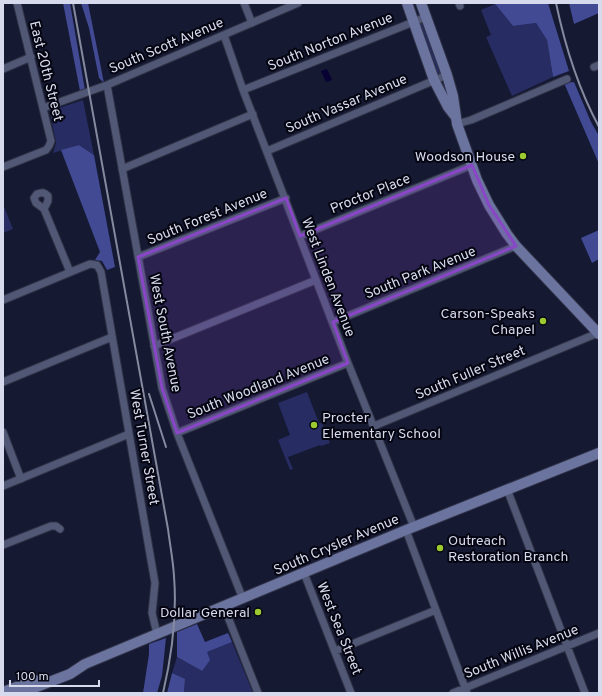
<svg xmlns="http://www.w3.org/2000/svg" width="602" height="696" font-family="Overpass,sans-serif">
<rect width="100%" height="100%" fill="#151932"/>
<path fill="#272c63" d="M495 4 513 26 536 23 547 40 553 77 512 96 486 37 491 35 481 10Z
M423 23 442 73 437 75 420 24Z
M83 100 94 155 79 145 53 153 56 143 51 117 53 110Z
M3 204 13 229 3 233Z
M307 392 319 423H322L330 443 321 446 320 445 288 457 293 469 290 470 278 440 290 435 278 403Z
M232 642 253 693H184L185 680 172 673 177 657 202 671 207 652Z"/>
<path fill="#414a93" d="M63 3H70L85 90 80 91Z
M81 3H88L104 83 99 78 89 28Z
M498 3H548L569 71 553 77 547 40 536 23 513 26 495 4Z
M569 3H599V13L574 24Z
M574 82 591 122 599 136V164L564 83Z
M79 145 94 155 115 267 107 270 102 261 95 260 100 252 61 150Z
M599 230V259L592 263 581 238Z
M197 624 205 642 228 633 232 642 207 652 210 660 202 671 177 657V632Z
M166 638 162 676 157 693H143L149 654V644Z
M172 673 185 679 184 693H167Z"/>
<path fill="#070134" d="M327 69 332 80 326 82 321 71Z"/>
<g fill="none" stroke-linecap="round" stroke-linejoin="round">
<g stroke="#313347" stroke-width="9">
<path id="street" d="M244 3 252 23
M459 3 460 6
M224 35 243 90 348 363 414 527
M594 67 599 65
M3 69 31 57
M107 85 162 388 177 433 243 599
M243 90 426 17
M43 108 107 85 298 3
M457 124 471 120 567 79
M267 151 447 75
M3 167 46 150 49 146 51 141 17 3
M122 169 253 114
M44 209 36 203 34 198 37 194C42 192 44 192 48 196V201L44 209 70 272
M300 236 472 165
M138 257 286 198
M3 300 90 264 97 265 101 272 155 583 152 613 157 634
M333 322 516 246
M154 346 316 280
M3 382 112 337
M374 426 598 333
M3 432 21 479
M177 433 348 363
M3 486 129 434
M507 489 585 693
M406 530 467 693
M3 545 51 526H56L60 529
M304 573 351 693
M224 607 258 693
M335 651 436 610
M453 693 599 633"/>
</g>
<g stroke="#313347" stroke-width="12">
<path id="secondary" d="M407 3 434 80 448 107 455 116
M421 3 447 75 453 96 457 124 477 180 489 205 507 234 516 246 599 334
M3 692 35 680
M21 693 70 674 85 664 406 530 599 453"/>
</g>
<use href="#street" stroke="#515876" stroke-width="7"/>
<use href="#secondary" stroke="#6b749f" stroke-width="10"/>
<path stroke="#868a9e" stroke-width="2" d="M73 3 168 529C170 545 173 560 174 576 177 614 172 655 163 693
M556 3C565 46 578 88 599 127
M149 394 166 447"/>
</g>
<path fill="#8946c6" fill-opacity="0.2" stroke="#8946c6" stroke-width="3" stroke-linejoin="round" d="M472 165 489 205 516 246 333 322 348 363 177 433 162 388 138 257 286 198 300 236Z"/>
<g fill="#9dca31" stroke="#040510" stroke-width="1.5">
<circle cx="523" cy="156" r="4"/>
<circle cx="543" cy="321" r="4"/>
<circle cx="314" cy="425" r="4"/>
<circle cx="440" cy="548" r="4"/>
<circle cx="258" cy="612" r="4"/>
</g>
<g text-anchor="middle" stroke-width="4" stroke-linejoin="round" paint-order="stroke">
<g font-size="14" fill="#d6daec" stroke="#040510">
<text transform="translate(330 41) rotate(-22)" y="5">South Norton Avenue</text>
<text transform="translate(166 45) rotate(-23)" y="5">South Scott Avenue</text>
<text transform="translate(47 71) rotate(76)" y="5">East 20th Street</text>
<text transform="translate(346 103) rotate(-23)" y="5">South Vassar Avenue</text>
<text transform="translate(370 193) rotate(-22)" y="5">Proctor Place</text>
<text transform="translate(207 216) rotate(-22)" y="5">South Forest Avenue</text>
<text transform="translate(420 272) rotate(-22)" y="5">South Park Avenue</text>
<text transform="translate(329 277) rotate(69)" y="5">West Linden Avenue</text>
<text transform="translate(166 333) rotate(79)" y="5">West South Avenue</text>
<text transform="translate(470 372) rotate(-23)" y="5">South Fuller Street</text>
<text transform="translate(258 386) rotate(-22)" y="5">South Woodland Avenue</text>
<text transform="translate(145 447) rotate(80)" y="5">West Turner Street</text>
<text transform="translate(336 544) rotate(-23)" y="5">South Crysler Avenue</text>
<text transform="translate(340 628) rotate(68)" y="5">West Sea Street</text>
<text transform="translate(521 651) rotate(-22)" y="5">South Willis Avenue</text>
</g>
<g font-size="14" fill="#d6daec" stroke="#040510" text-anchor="end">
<text x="515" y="161">Woodson House</text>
<text x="535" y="318">Carson-Speaks<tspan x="535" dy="16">Chapel</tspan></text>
<text x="322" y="422" text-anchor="start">Procter<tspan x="322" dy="16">Elementary School</tspan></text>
<text x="448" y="545" text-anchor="start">Outreach<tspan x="448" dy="16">Restoration Branch</tspan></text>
<text x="250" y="617">Dollar General</text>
</g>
</g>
<rect width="602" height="696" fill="none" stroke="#d6daec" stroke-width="8"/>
<path d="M10 680v6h89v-6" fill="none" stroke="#d6daec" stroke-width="2"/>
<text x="16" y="680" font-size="12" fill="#d6daec" stroke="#040510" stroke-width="3" paint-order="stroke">100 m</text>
</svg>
